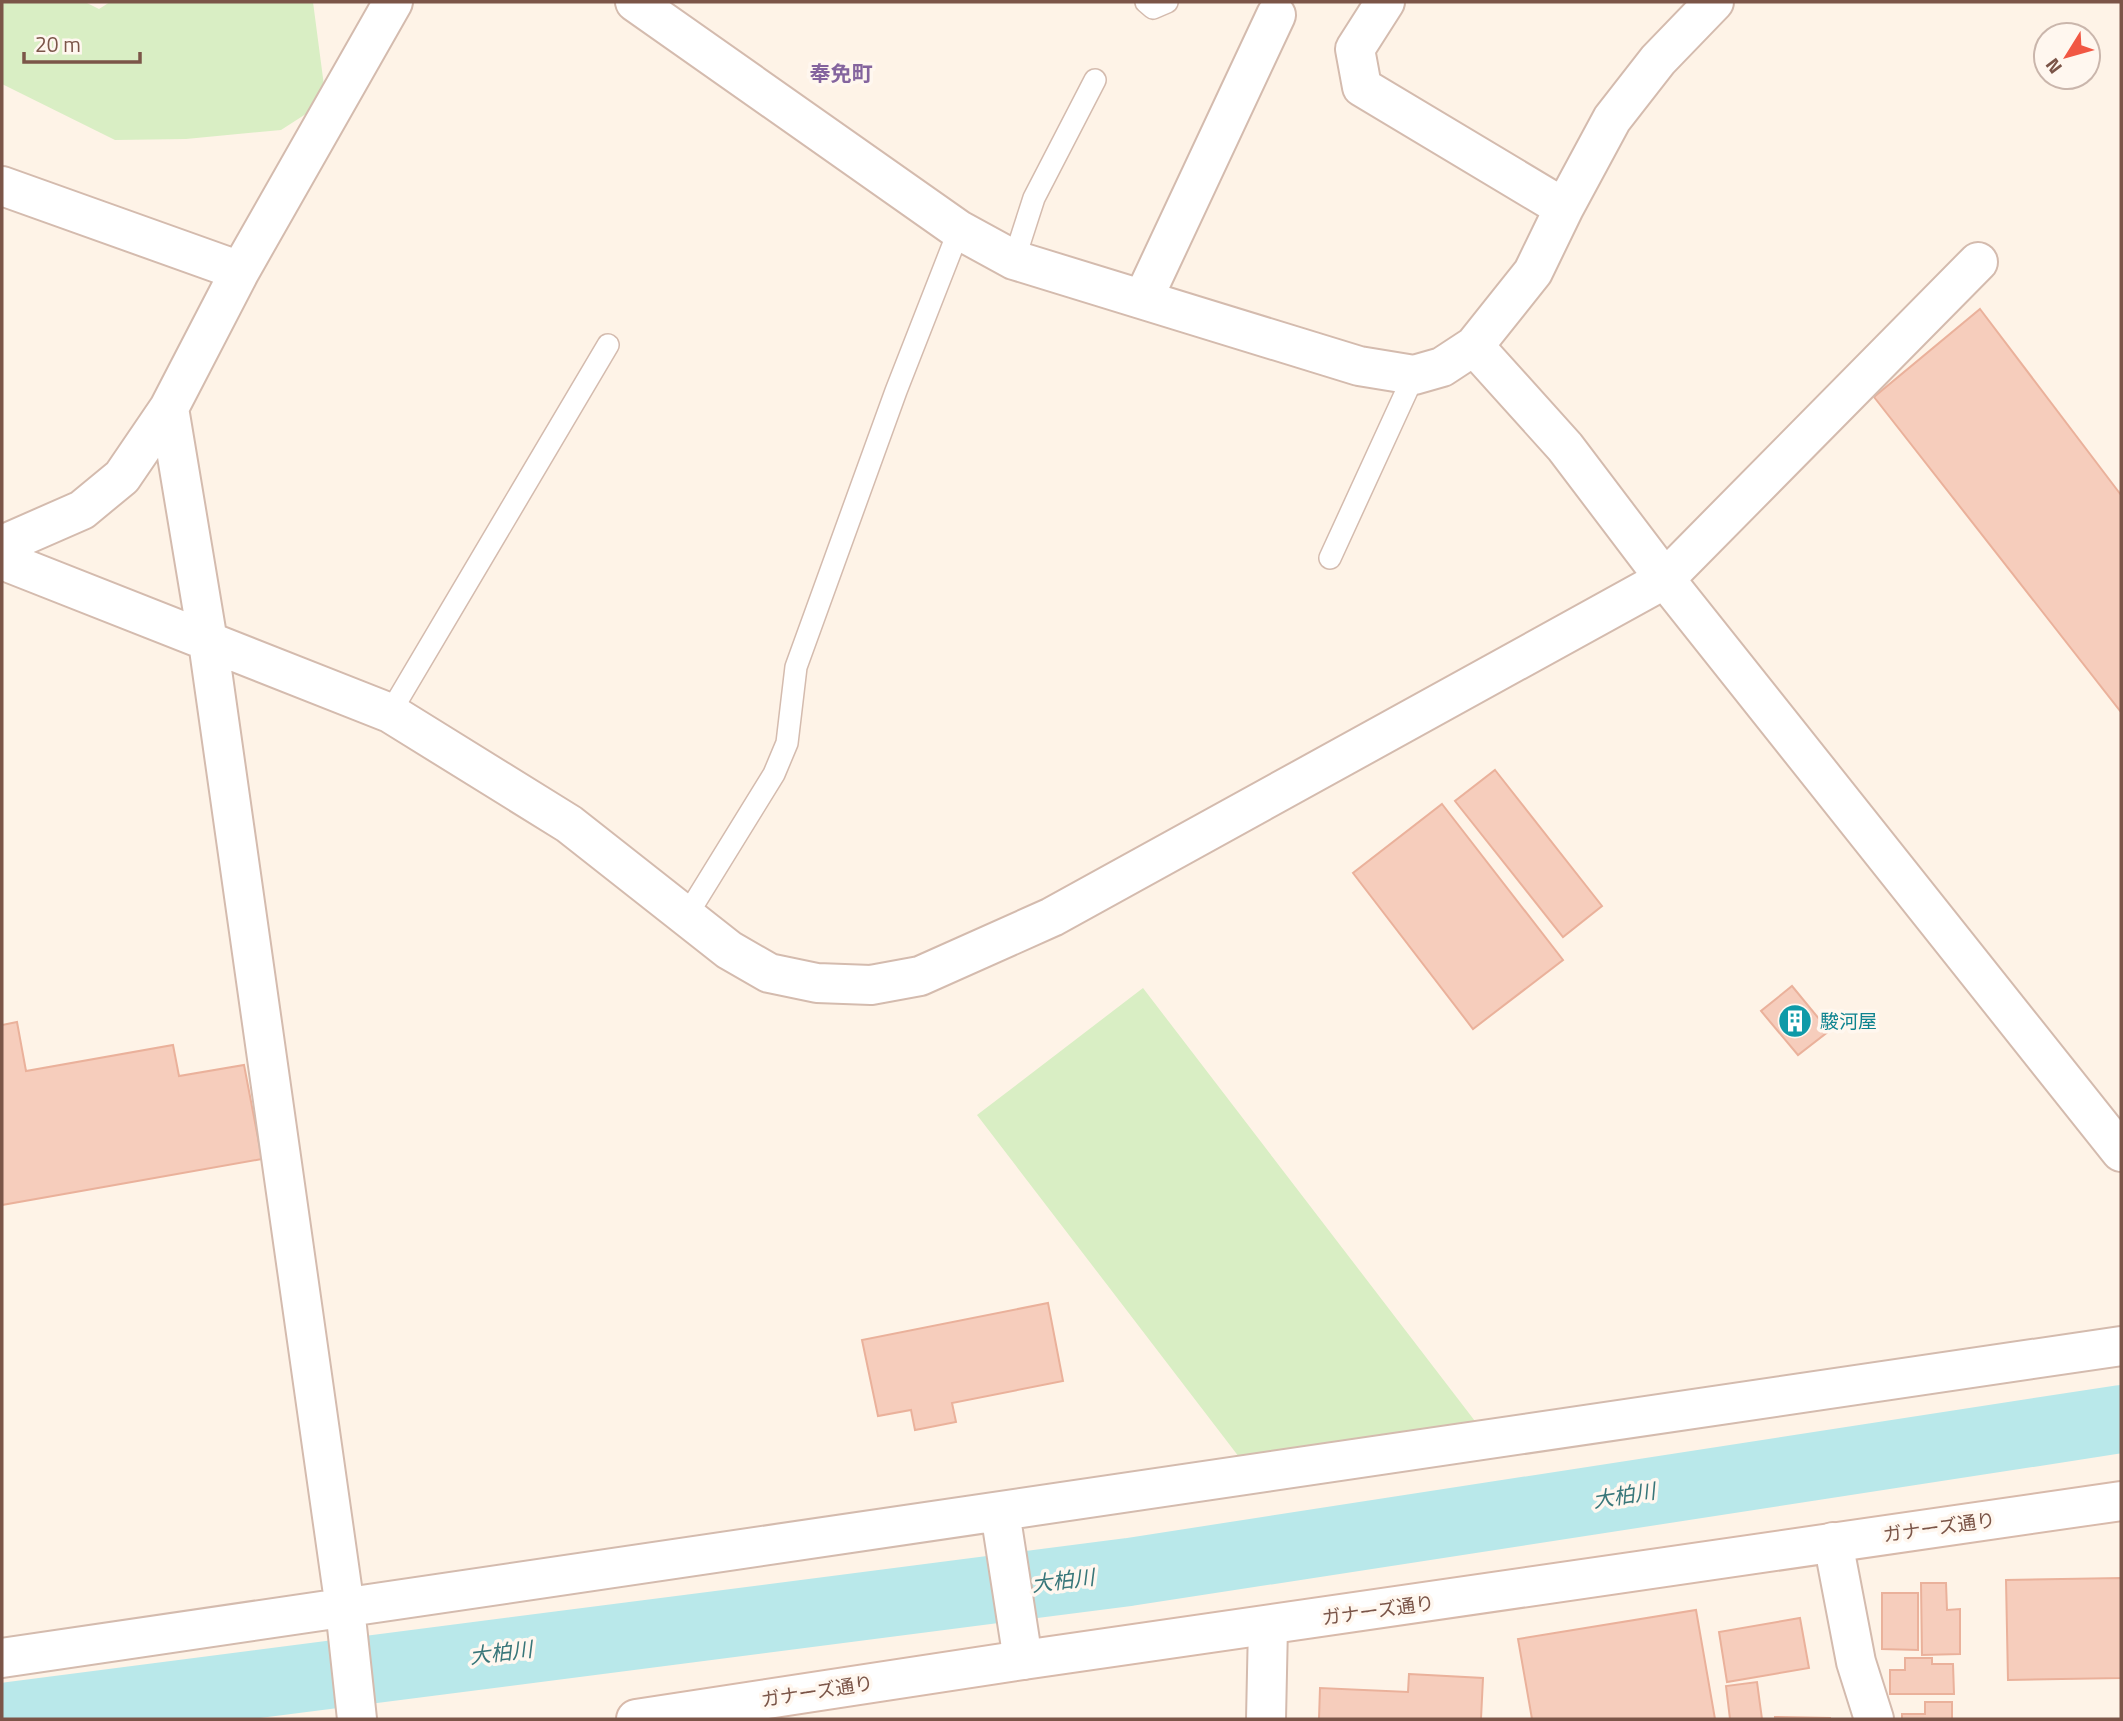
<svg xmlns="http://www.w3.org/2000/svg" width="2123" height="1721" font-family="'Titillium Web','Noto Sans JP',sans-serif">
<rect width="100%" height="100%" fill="#fef3e7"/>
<path fill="#d9eec4" d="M2 2H85L99 9 110 2H313L326 101 281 130 186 139 115 140 2 84Z
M1143 988 1478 1425 1249 1470 977 1115Z"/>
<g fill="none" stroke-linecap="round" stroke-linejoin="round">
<path stroke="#b9e8ea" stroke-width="68" d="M2 1717 1129 1572 2121 1419"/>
</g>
<path fill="#f6cdbc" stroke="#eab19b" stroke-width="2" d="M1980 309 2121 495V712L1874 397Z
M1495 770 1602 906 1563 937 1455 801Z
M1442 804 1563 960 1473 1029 1353 873Z
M1792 986 1829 1031 1798 1055 1761 1011Z
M17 1022 26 1071 173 1045 179 1076 244 1065 262 1159 2 1205V1025Z
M1048 1303 1063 1381 952 1403 956 1422 915 1430 911 1410 878 1416 862 1340Z
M2121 1578V1678L2008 1680 2006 1580Z
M1921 1583H1946L1947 1610 1960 1609V1654L1922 1655Z
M1882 1593H1918V1650L1882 1649Z
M1696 1610 1715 1719H1532L1518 1639Z
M1800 1618 1809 1668 1727 1682 1719 1632Z
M1905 1658H1932V1664H1953L1954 1694H1890V1670H1905Z
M1409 1674 1483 1678 1481 1719H1319L1320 1688 1408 1692Z
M1757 1682 1762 1719H1730L1726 1686Z
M1925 1702H1952V1719H1902V1714H1925Z
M1775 1717 1831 1718 1775 1719Z"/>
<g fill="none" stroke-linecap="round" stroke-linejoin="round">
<g stroke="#d4bbae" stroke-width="24">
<path id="lane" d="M1146 2 1153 8 1167 2
M1014 260 1034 198 1095 80
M1330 558 1414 375
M390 713 608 345
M687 915 774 774 787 743 796 667 896 391 959 230"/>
</g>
<g stroke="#d4bbae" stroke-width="42">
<path id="street" d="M635 2 959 230 1014 260 1359 366 1414 375 1442 367 1474 346 1533 272 1564 208 1612 119 1658 60 1714 2
M1385 2 1355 49 1362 87 1564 208
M2 186 240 271
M1143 299 1276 15
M1474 346 1565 447 1665 579 2121 1152
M2 545 82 510 122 477 169 408
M2 560 390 713 569 824 729 950 769 973 817 983 871 985 920 976 1052 917 1665 579 1978 262
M1000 1512 1023 1660
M1833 1542 1856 1662 1874 1719
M2 1658 2121 1346
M357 1719 345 1608 208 642 169 408 240 271 393 2
M1266 1719 1268 1626"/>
</g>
<g stroke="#d8baab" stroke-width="42">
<path id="secondary" d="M636 1719 1023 1660 2121 1501"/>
</g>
<use href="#lane" stroke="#fff" stroke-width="21"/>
<use href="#street" stroke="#fff" stroke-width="38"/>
<use href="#secondary" stroke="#fff" stroke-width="38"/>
</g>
<defs>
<g id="building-disc" transform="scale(1.75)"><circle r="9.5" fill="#0f9aa8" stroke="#fff7ef"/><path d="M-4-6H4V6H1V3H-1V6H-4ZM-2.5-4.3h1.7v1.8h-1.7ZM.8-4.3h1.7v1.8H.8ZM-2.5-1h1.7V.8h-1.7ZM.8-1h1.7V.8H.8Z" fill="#fff"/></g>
</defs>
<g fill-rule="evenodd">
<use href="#building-disc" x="1795" y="1021"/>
</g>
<g text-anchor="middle" stroke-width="7" stroke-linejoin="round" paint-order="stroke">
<g font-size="19" fill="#0d838f" stroke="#fff7ef" text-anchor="start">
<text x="1820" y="1028">駿河屋</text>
</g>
<g font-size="19" fill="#7b5548" stroke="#fff7ef">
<text transform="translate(1939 1527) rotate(-8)" y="7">ガナーズ通り</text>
<text transform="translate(1378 1610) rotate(-8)" y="7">ガナーズ通り</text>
<text transform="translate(817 1691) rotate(-9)" y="7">ガナーズ通り</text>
</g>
<g font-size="21" font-weight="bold" fill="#84649e" stroke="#fff7ef">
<text x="841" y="81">奉免町</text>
</g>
<g font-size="21" font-style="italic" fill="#387679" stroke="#fff7ef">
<text transform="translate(1624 1496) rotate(-9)" y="7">大柏川</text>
<text transform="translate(1063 1581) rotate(-7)" y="7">大柏川</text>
<text transform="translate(501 1653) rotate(-7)" y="7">大柏川</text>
</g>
</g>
<rect width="2123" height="1721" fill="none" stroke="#7b5548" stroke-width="7"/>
<g transform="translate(2067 56) rotate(233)"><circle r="33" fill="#fff7ef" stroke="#cab6ac" stroke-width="2"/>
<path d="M0-5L12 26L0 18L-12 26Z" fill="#f15743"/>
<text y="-10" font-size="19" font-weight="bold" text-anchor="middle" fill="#7b5548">N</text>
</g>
<path d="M24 52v10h116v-10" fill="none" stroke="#7b5548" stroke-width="3.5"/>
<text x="35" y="52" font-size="21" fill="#7b5548" stroke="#fff7ef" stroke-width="5" paint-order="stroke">20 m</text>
</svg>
